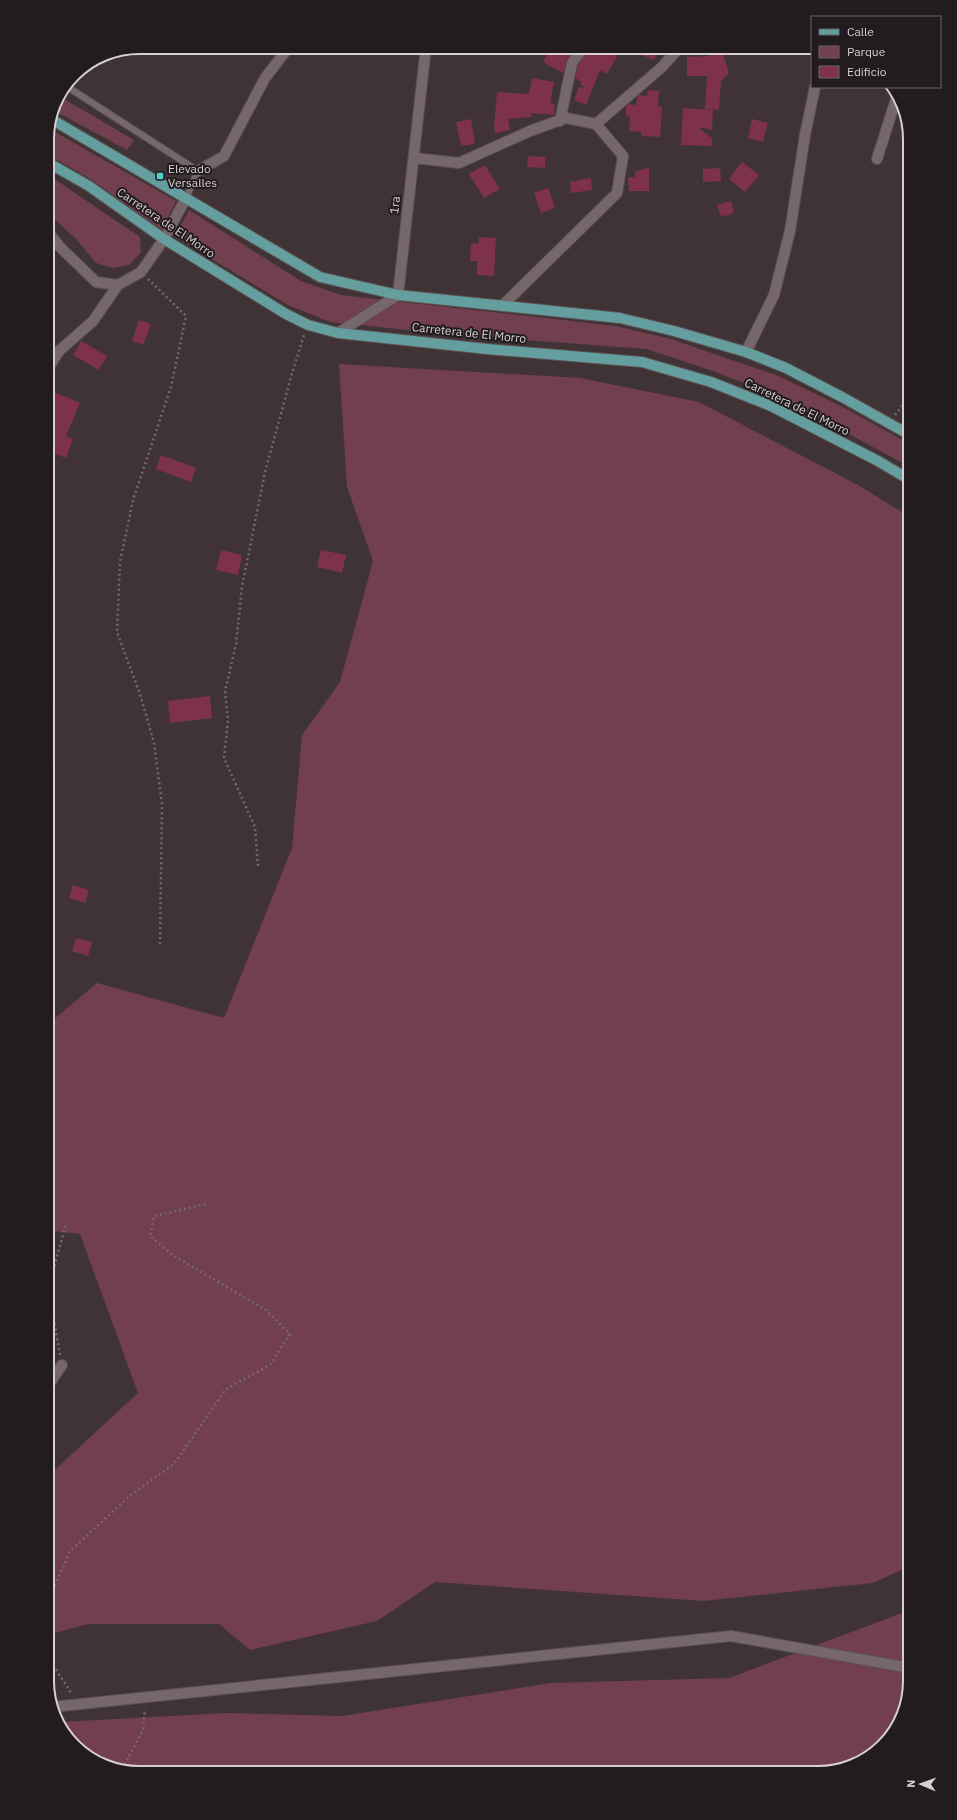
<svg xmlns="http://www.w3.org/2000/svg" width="957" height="1820" font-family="'IBM Plex Sans',sans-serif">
<rect width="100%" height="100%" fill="#403336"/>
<path fill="#713f4d" d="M59 96 134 140 127 150 53 110Z
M48 128 176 201 162 230 92 180 47 154Z
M47 174 140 237 141 252 129 265 113 268 96 263 77 240 47 212Z
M189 210 301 281 341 295 616 326 671 339 776 375 839 405 910 444V467L778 396 710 370 646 349 457 335 330 322 288 305 175 237Z
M339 364 580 378 699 402 858 485 910 517V1566L873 1583 704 1601 435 1582 377 1621 250 1650 219 1624H88L47 1635V1477L138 1393 80 1234 47 1230V1025L97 983 224 1018 292 848 302 735 340 682 373 561 347 487Z
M910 1610V1681L894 1732 853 1766 818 1773H133L88 1757 59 1722 227 1713 342 1716 551 1683 729 1678Z"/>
<path fill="#7d324a" d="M551 47H576L567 59 563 73 543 62Z
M590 47H601L617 56 607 74 600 70 586 105 574 100 579 87 586 88 580 84 581 81 575 78 578 66Z
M623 47H660L654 60Z
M709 51H722L729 73 721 81 719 110 705 109 707 76H687V57L709 56Z
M532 78 554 82 550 103 555 104 554 115 531 113 532 117 508 119 510 130 495 133 494 126 497 92 529 94Z
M648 90 659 91 658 106 662 107 660 137 641 136V132L629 131 630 116 626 115V106L629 104 636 105 637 97 639 95 647 96Z
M683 108 713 110 712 130 698 127 712 138V146L681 145Z
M471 119 475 144 461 146 456 122Z
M752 119 768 123 763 142 748 138Z
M528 156 545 157V168L527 167Z
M742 162 759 175 745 192 729 179Z
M485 165 500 189 484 198 469 174Z
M649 168V191H629L628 177H635V171Z
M720 168 721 181 703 182V169Z
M591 178 592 190 571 193 570 182Z
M548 188 555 208 541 213 534 193Z
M731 201 734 213 721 217 717 205Z
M479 237 496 238 494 276 477 275V261H470L471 243 479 244Z
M139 320 151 324 143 345 132 341Z
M81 341 107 356 99 370 73 355Z
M52 391 80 403 66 436 73 439 66 458 47 451V401Z
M161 455 196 468 191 482 156 469Z
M221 550 242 555 238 575 216 570Z
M321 550 346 555 342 573 317 567Z
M210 696 212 718 170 723 168 701Z
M73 885 89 890 85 903 69 898Z
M76 938 92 942 88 956 72 951Z"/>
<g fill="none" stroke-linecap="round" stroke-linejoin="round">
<g stroke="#5b5153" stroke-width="8">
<path id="lane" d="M66 86 198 171 186 198"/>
</g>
<g stroke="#5b5153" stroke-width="12">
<path id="street" d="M560 121 572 63 584 47
M596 124 662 67 680 47
M414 158 459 163 530 131 566 118 596 124 623 156 617 193 502 306
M877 159 897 96
M198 171 224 156 265 78 289 47
M338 333 398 295 426 47
M746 352 774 295 790 231 805 135 815 87
M47 370 59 351 93 321 118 285
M47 1387 62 1365"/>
</g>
<g stroke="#5b5153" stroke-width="12">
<path id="secondary" d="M47 231 60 247 96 282 118 285 141 272 164 239 186 198
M52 1707 731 1636 910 1668"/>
</g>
<g stroke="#5b5153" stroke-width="12">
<path id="primary" d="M51 119 320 277 398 295 620 318 674 331 746 352 786 368 842 397 910 435
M47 162 89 186 164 239 286 314 308 325 338 333 487 349 642 362 711 382 771 406 878 461 910 480"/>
</g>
<path stroke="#74696b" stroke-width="2.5" stroke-dasharray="2 3" stroke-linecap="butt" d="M148 279 186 316 171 387 133 500 120 562 117 632 140 694 154 743 162 804 160 944
M895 415 910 396
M258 866 255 827 224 758 228 720 225 691 236 644 242 587 265 472 293 370 304 335
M60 1355 50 1297 55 1264 66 1224
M47 1604 70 1551 132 1494 174 1464 226 1389 270 1365 290 1334 266 1310 174 1256 150 1236 154 1216 206 1204
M47 1636 53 1665 72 1694
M122 1769 143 1730 145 1709"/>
<use href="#lane" stroke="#76676a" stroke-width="6"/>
<use href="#street" stroke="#76676a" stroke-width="10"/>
<use href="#secondary" stroke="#76676a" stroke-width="10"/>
<use href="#primary" stroke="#649e9e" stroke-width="10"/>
</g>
<rect fill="#53cdc9" stroke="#221c1e" stroke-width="1.5" x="156" y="172" width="8" height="8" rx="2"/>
<g text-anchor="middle" stroke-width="4" stroke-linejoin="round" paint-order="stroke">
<g font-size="12" fill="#d8cfd1" stroke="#221c1e" text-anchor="start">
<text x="168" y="173">Elevado<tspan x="168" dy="14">Versalles</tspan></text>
</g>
<g font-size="12" fill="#d8cfd1" stroke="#221c1e">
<text transform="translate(395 205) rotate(-83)" y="4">1ra</text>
<text transform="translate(166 223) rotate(34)" y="4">Carretera de El Morro</text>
<text transform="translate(469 333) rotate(6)" y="4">Carretera de El Morro</text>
<text transform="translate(797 407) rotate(26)" y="4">Carretera de El Morro</text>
</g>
</g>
<path d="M0 0H957V1820H0ZM139 54H818A85 85 0 0 1 903 139V1681A85 85 0 0 1 818 1766H139A85 85 0 0 1 54 1681V139A85 85 0 0 1 139 54Z" fill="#221c1e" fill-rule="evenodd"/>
<path fill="none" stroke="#d8cfd1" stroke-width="2" d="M139 54H818A85 85 0 0 1 903 139V1681A85 85 0 0 1 818 1766H139A85 85 0 0 1 54 1681V139A85 85 0 0 1 139 54Z"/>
<rect x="811" y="16" width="130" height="72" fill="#221c1e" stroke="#6b6466"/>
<rect x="819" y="29" width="20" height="6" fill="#649e9e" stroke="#6b6466"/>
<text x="847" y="36" font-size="12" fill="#d8cfd1">Calle</text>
<rect x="819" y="46" width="20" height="12" fill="#713f4d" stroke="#6b6466"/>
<text x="847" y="56" font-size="12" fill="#d8cfd1">Parque</text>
<rect x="819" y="66" width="20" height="12" fill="#7d324a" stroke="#6b6466"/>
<text x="847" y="76" font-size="12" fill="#d8cfd1">Edificio</text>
<g transform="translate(921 1784) rotate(272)" stroke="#221c1e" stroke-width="3" paint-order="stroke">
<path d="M0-3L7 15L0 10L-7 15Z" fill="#d8cfd1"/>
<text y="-6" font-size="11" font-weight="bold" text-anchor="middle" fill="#d8cfd1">N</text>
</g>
</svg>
